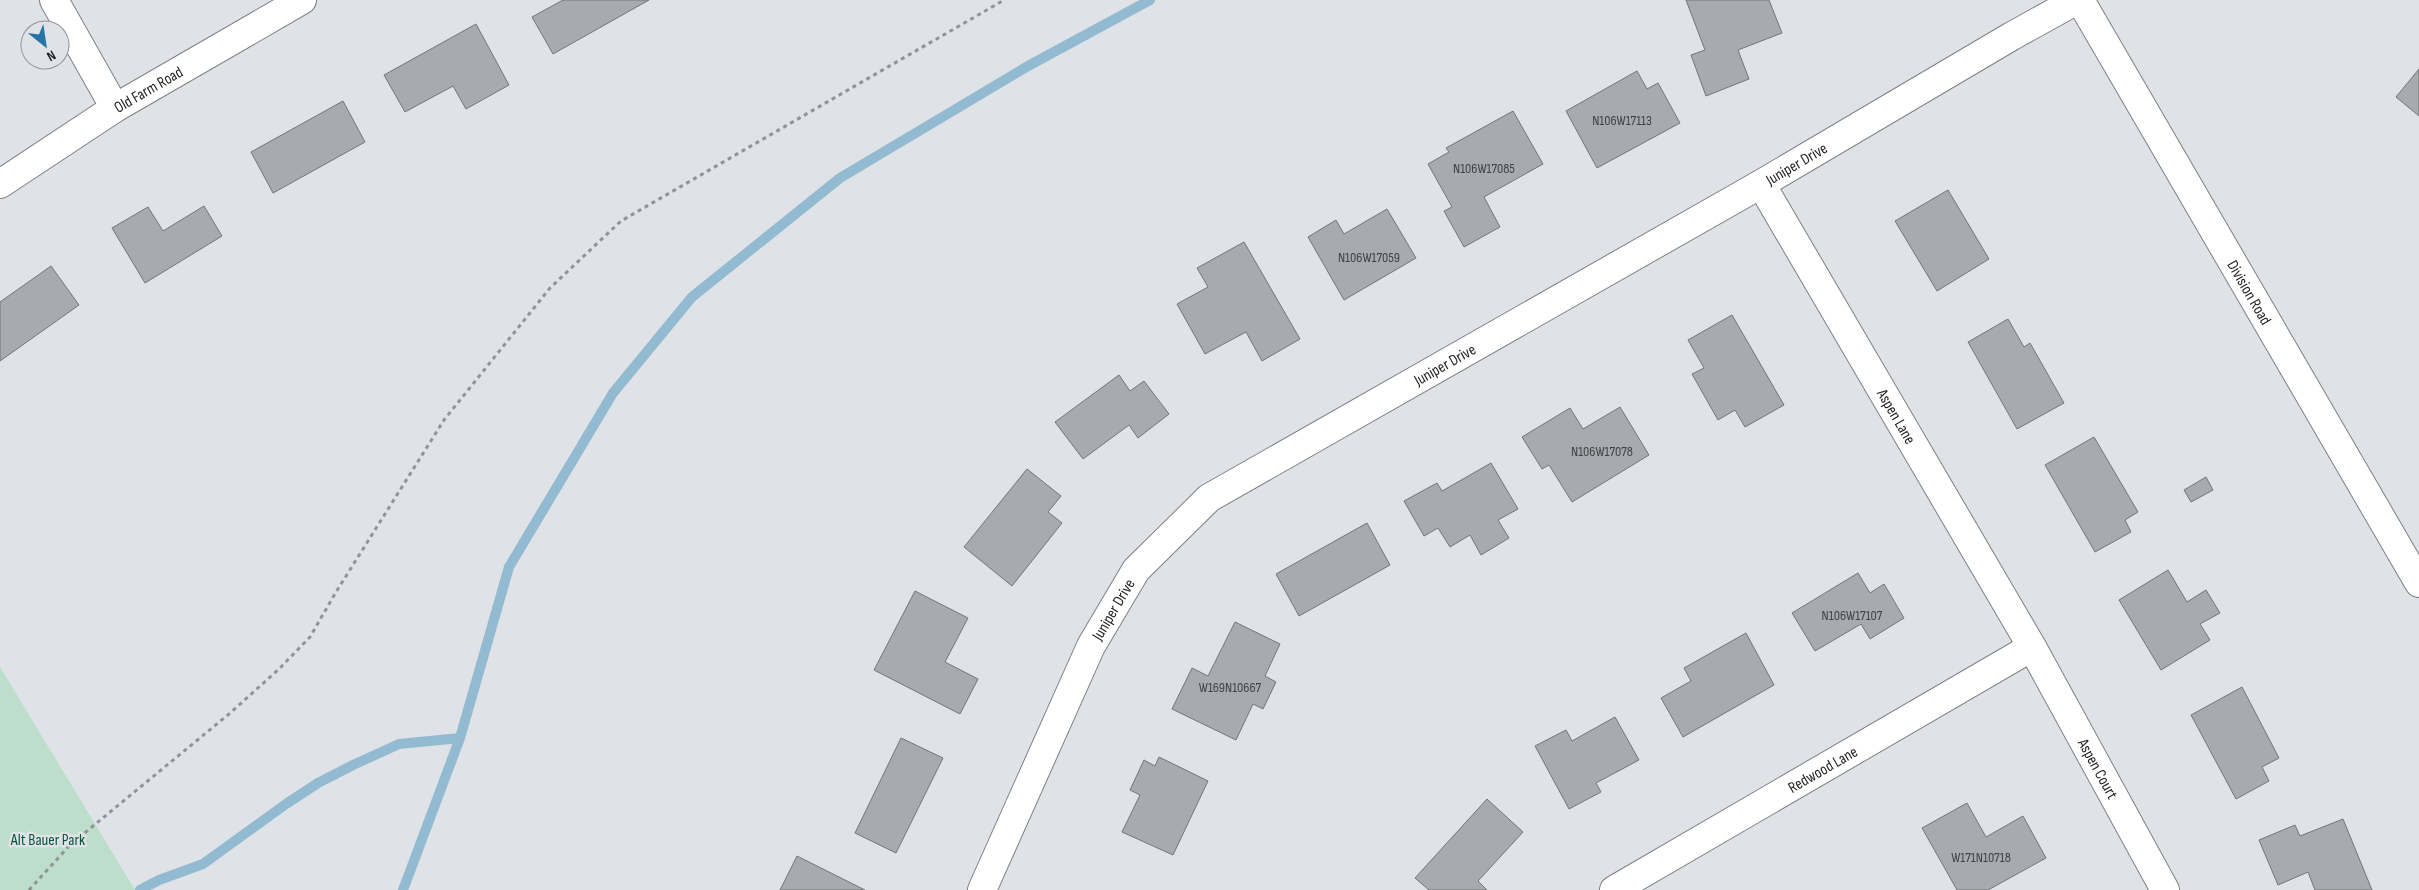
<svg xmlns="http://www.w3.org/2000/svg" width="2419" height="890" font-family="'Sofia Sans Condensed',sans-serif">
<rect width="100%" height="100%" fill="#dfe2e6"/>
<path fill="#bcdecb" d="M0 667 135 890H0Z"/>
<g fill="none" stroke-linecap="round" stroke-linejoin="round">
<path stroke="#92bad0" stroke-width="10" d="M140 890 159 880 203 864 286 804 318 783 353 765 399 744 460 738
M403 890 460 738 509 567 613 393 692 297 840 178 1028 66 1150 0"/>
</g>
<path fill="#a7aaae" stroke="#727579" d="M563 0H649L553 54 532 17Z
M1686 0H1769L1782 33 1738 50 1749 79 1706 96 1691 55 1705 50Z
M476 24 509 85 466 109 453 86 405 112 384 75Z
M2419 69V116L2396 97Z
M1637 71 1647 89 1658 83 1680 123 1597 168 1566 111Z
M343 101 365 142 273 193 251 152Z
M1513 111 1543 164 1484 197 1500 227 1464 247 1444 211 1452 207 1428 164 1449 152 1446 148Z
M1948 190 1989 259 1937 291 1895 221Z
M204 206 222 236 145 283 112 228 148 207 163 231Z
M1387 209 1416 258 1344 300 1308 237 1336 220 1344 234Z
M1244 242 1300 339 1262 361 1246 332 1205 354 1177 304 1208 287 1197 268Z
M51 266 79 305 0 361V302Z
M1732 315 1784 405 1745 427 1735 410 1718 420 1692 374 1704 368 1688 340Z
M2008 319 2024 347 2030 343 2064 403 2017 429 1968 342Z
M1119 375 1130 391 1144 381 1169 414 1138 438 1129 425 1083 459 1055 422Z
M1620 407 1649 455 1572 502 1549 465 1542 469 1522 437 1570 408 1583 429Z
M2094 437 2138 512 2125 520 2131 532 2095 552 2045 465Z
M1491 463 1518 509 1498 520 1509 538 1481 555 1470 535 1450 547 1438 528 1424 536 1404 501 1437 483 1442 491Z
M1027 469 1061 496 1048 512 1062 523 1012 586 964 547Z
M2206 477 2213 490 2191 502 2184 490Z
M1367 523 1390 565 1299 616 1276 574Z
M2168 570 2187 602 2206 590 2220 613 2200 624 2210 640 2161 670 2119 600Z
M1858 573 1870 593 1884 584 1904 618 1870 639 1861 624 1815 651 1792 613Z
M915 591 968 618 945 662 978 679 960 714 874 670Z
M1235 622 1280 644 1265 676 1276 682 1263 709 1253 704 1236 740 1172 709 1192 668 1208 676Z
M1746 633 1774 685 1683 737 1661 698 1691 681 1684 668Z
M2242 687 2279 758 2262 767 2269 781 2236 799 2191 715Z
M1615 717 1639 760 1596 783 1601 792 1569 809 1535 746 1566 730 1572 741Z
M901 738 943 758 896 853 855 833Z
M1159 757 1208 781 1173 855 1122 832 1140 795 1130 790 1144 760 1155 766Z
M1487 799 1523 832 1478 881 1487 890H1429L1415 878Z
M1967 803 1986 837 2023 816 2046 858 1988 890H1957L1922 828Z
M2343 819 2372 890H2315L2308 872 2278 885 2259 840 2295 825 2300 836Z
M797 856 865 890H780Z"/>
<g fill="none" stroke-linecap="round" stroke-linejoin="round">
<g stroke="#7e8184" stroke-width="30">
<g id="minor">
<path d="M54 0 115 108"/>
<path id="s1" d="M2080 0 2419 583"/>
<path id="s2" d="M0 184 115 108 302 0"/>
<path id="s3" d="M1761 184 2032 647 2165 890"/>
<path id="s4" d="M982 890 1091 646 1136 570 1209 498 1761 184 2012 36 2077 0"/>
<path id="s5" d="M1614 890 2032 647"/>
</g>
</g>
<path stroke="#919397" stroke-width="3" stroke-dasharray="4 4" stroke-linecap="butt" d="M29 890 70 845 229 714 279 669 310 637 336 592 444 420 550 288 621 221 1004 0"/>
<use href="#minor" stroke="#fff" stroke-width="28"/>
</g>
<g text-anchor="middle" stroke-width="5" stroke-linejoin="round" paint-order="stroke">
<g font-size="14" fill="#414245">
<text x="1622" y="125">N106W17113</text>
<text x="1484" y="173">N106W17085</text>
<text x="1369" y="262">N106W17059</text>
<text x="1602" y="456">N106W17078</text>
<text x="1852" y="620">N106W17107</text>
<text x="1230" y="692">W169N10667</text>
<text x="1981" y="862">W171N10718</text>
</g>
<g font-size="16" fill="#1f2022" stroke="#dfe2e6">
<text dy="6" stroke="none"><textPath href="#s2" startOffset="176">Old Farm Road</textPath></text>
<text dy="6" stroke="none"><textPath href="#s4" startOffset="1134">Juniper Drive</textPath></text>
<text dy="6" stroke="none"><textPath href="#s1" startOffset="338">Division Road</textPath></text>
<text dy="6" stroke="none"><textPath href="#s4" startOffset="729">Juniper Drive</textPath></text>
<text dy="6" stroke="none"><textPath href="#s3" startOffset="269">Aspen Lane</textPath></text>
<text dy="6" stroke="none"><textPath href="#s4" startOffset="310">Juniper Drive</textPath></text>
<text dy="6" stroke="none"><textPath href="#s5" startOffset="241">Redwood Lane</textPath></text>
<text dy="6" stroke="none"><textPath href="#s3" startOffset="675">Aspen Court</textPath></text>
</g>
<g font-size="16" fill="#0c5437" stroke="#dfe2e6">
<text x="48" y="845">Alt Bauer Park</text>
</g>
</g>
<g transform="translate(45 45) rotate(150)"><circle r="24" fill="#dfe2e6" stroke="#929498"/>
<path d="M0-4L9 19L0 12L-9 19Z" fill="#2575a6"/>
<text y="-8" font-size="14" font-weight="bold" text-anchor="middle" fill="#1f2022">N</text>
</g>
</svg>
